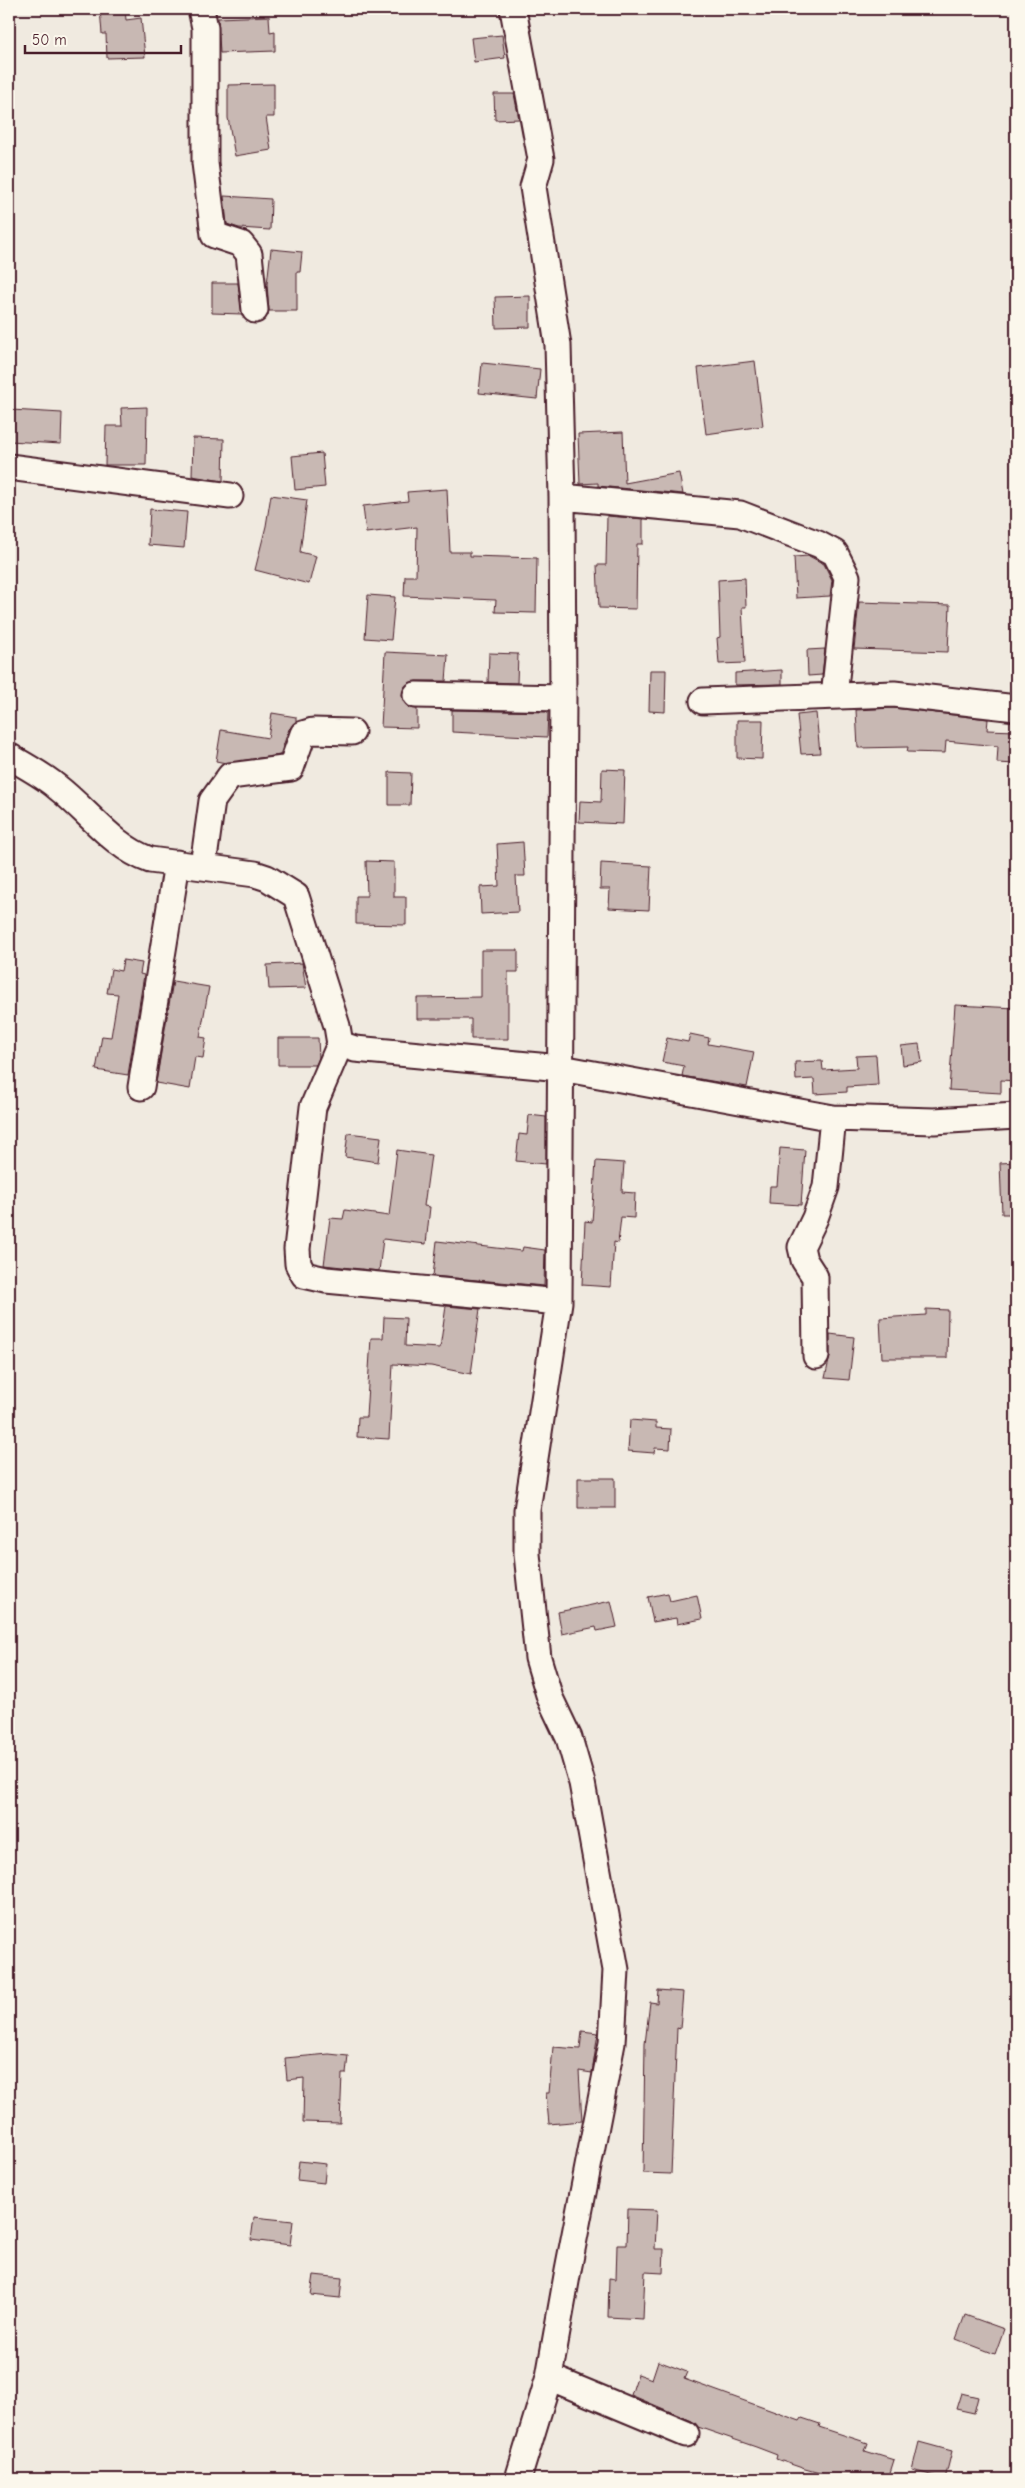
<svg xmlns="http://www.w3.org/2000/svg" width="1025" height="2488" font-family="'Comic Neue',sans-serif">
<rect width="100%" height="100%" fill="#f0eae0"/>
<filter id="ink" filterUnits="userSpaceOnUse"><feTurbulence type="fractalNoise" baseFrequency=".02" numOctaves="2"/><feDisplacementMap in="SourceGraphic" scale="10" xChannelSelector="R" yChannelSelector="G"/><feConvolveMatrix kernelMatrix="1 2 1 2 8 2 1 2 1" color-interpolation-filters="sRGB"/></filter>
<g filter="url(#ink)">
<path fill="#c8b8b3" stroke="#4a1f2b" d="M100 9H125L126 20 141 18 145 57 107 58 106 34H102Z
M269 16 270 32 275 31V51L220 53 218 18Z
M502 35 505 58 474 62 471 38Z
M274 84V117H266L271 150 235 156 228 118V85Z
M494 94H514L519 119 495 120Z
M224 196 271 199 270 230 239 228 227 224Z
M271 249 302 252 300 272H297V311H269L267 284Z
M212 283H238L242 314 212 313Z
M530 296V327L496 328 495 297Z
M755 361 763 426 706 434 698 368Z
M482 363 540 369 537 399 479 393Z
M147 407 146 465H105L106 426H122L121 408Z
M11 410 62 413 61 444 9 441Z
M623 432 625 483 679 473 683 494 598 486V483L580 484 578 434Z
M193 438 224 439 223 481 192 476Z
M322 453 325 487 295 490 292 456Z
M447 489 450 552H470V556L537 558 536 613 495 612 496 600 404 596 405 576H416L417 527 366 533 363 506 408 501 407 492Z
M271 495 307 500 300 552 316 556 309 584 255 570 266 526Z
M150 509 187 512 184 548 148 545Z
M607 516 643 519V544H637L636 609 599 608 597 565H606Z
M809 556 824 564 832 580 830 596 796 598 794 557Z
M745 578 746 607H742L745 663 719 664 717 638 720 637 718 580Z
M368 595 395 597 391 640 365 638Z
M859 602 950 605 948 652 854 649Z
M825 649 822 675 808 676 807 650Z
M385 652 448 655 446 681H416L409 683 404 688 402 695 404 702 409 708 417 709V728L381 727Z
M489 653 518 654 517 683 488 682Z
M650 670H666L665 712 649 711Z
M782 670V684L735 685V673Z
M893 708 988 719 987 730 1016 731V764L997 763 998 746 946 741 945 753 907 752 908 747 858 748 856 710Z
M452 710 548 712 547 737 452 732Z
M272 713 296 717V722L289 729 280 755 226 763 216 761 221 730 268 738Z
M816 713 820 753 801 754 797 715Z
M737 720H763L762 759 737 758Z
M602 769 625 770 623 824 579 822 580 801 601 802Z
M389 772 411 773 410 805H389Z
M523 842 525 876H516L518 912 481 914 480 887 499 886 497 844Z
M366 861 394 862V897H406V925L356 924V896H367Z
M601 863 651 866 649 910 609 908 610 889H600Z
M481 950H518V972H508V1039H471V1019H417V998L481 997Z
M123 960 142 963 140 974 144 975 128 1075 96 1070 102 1036 111 1037 118 994 107 993 111 969 121 971Z
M302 963 306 988 269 989 267 965Z
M173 981 209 987 200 1037 206 1038 203 1058 195 1057 190 1089 156 1083Z
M955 1005 1016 1008V1081L1001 1080V1093L949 1090Z
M690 1034 709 1038 708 1044 754 1052 747 1087 682 1076 684 1066 662 1062 667 1038 688 1042Z
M278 1038H318L319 1058 316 1065H278Z
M919 1044 922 1062 903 1065 901 1046Z
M876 1055 878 1085 847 1087V1092L815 1094 814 1079 796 1080 795 1062 822 1061 823 1070 857 1068 856 1056Z
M529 1115 546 1117V1164L516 1161 519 1134 527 1135Z
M348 1133 381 1137 378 1162 345 1157Z
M780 1148 805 1150 801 1205 769 1203 770 1186H777Z
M397 1150 431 1155 424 1206 430 1207 426 1244 383 1239 379 1271 324 1265 330 1218 343 1219 345 1210 389 1216Z
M596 1161 624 1163 622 1192 635 1193 634 1218 621 1217 618 1243 614 1242 611 1287 582 1285 585 1221 592 1222Z
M1016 1162V1214H1002L1000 1163Z
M437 1241 522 1251 523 1247 545 1250 544 1286 433 1276Z
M446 1306 480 1309 471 1374 431 1366 393 1364 389 1439 357 1437 358 1417H366L371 1338H383L384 1317 406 1318 405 1346 440 1348Z
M926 1309 948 1310 947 1358H882L880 1318 926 1315Z
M830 1334 854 1337 849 1380 825 1378 830 1356Z
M630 1420 656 1422V1428L671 1429 670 1449 655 1448 654 1453 628 1451Z
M578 1478H615V1508H578Z
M668 1593 670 1601 697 1595 702 1619 677 1624 676 1618 653 1622 648 1597Z
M611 1601 617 1627 597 1631 596 1627 562 1634 558 1612Z
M658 1990 683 1992 680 2029 677 2028 671 2174 643 2173 645 2044 650 2002 657 2003Z
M582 2031 598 2033 592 2073 579 2071 582 2121 549 2124 546 2093H549L553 2047 580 2049Z
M329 2054 348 2056 346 2074H342L340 2123 303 2122 304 2078 287 2080 285 2058Z
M299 2161 326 2164 324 2183 297 2180Z
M628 2209 657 2210 655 2249H664L663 2273 645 2272 643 2319 608 2317 609 2278 616 2279 617 2245H627Z
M254 2217 293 2221 290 2245 251 2240Z
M314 2275 342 2278 340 2298 311 2295Z
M965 2315 1004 2329 995 2354 956 2339Z
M658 2361 687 2372 684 2379 800 2421 802 2418 820 2424 819 2427 868 2443 865 2451 894 2460 888 2479H841L805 2469 776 2459 777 2455 756 2447 698 2427 692 2421 631 2395 638 2374 652 2379Z
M961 2393 978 2397 974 2413 956 2409Z
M919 2442 952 2451 945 2479 912 2470Z"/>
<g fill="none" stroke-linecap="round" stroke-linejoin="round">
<g stroke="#4a1f2b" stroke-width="29">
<path id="street" d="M201 9 205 28V163L214 235 241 244 249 254 255 310
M513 9 541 159 533 187 558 345 562 497 563 698 559 1302 527 1510V1554L538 1658 550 1698 569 1738 582 1783 616 1970 612 2043 568 2270 549 2377 518 2479
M9 467 230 496
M562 497 740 514 818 544 835 553 847 577 834 696
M416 695 563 698
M703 701 894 694 1016 708
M9 756C25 766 43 775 57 787 88 811 113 847 150 860L255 874 267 878 296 896 337 1026 340 1044 355 1049 561 1068 833 1118 934 1121 1016 1116
M203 866 212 801 230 776 291 768 303 734 313 731 352 732
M340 1044 313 1107 297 1249 298 1264 304 1275 326 1280 559 1302
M141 1087 177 863
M816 1356 815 1277 804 1260 801 1247 815 1218 826 1187 833 1118
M549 2377 686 2434"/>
</g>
<use href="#street" stroke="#fbf7ec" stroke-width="25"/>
</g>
</g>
<rect width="1025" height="2488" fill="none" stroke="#fbf7ec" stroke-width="30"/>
<rect x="15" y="15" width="995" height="2458" fill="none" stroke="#4a1f2b" stroke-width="2" filter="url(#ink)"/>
<path d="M25 45v8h156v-8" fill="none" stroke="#4a1f2b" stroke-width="2.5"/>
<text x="32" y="45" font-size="15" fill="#4a1f2b" stroke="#fbf7ec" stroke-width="4" paint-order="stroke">50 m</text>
</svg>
